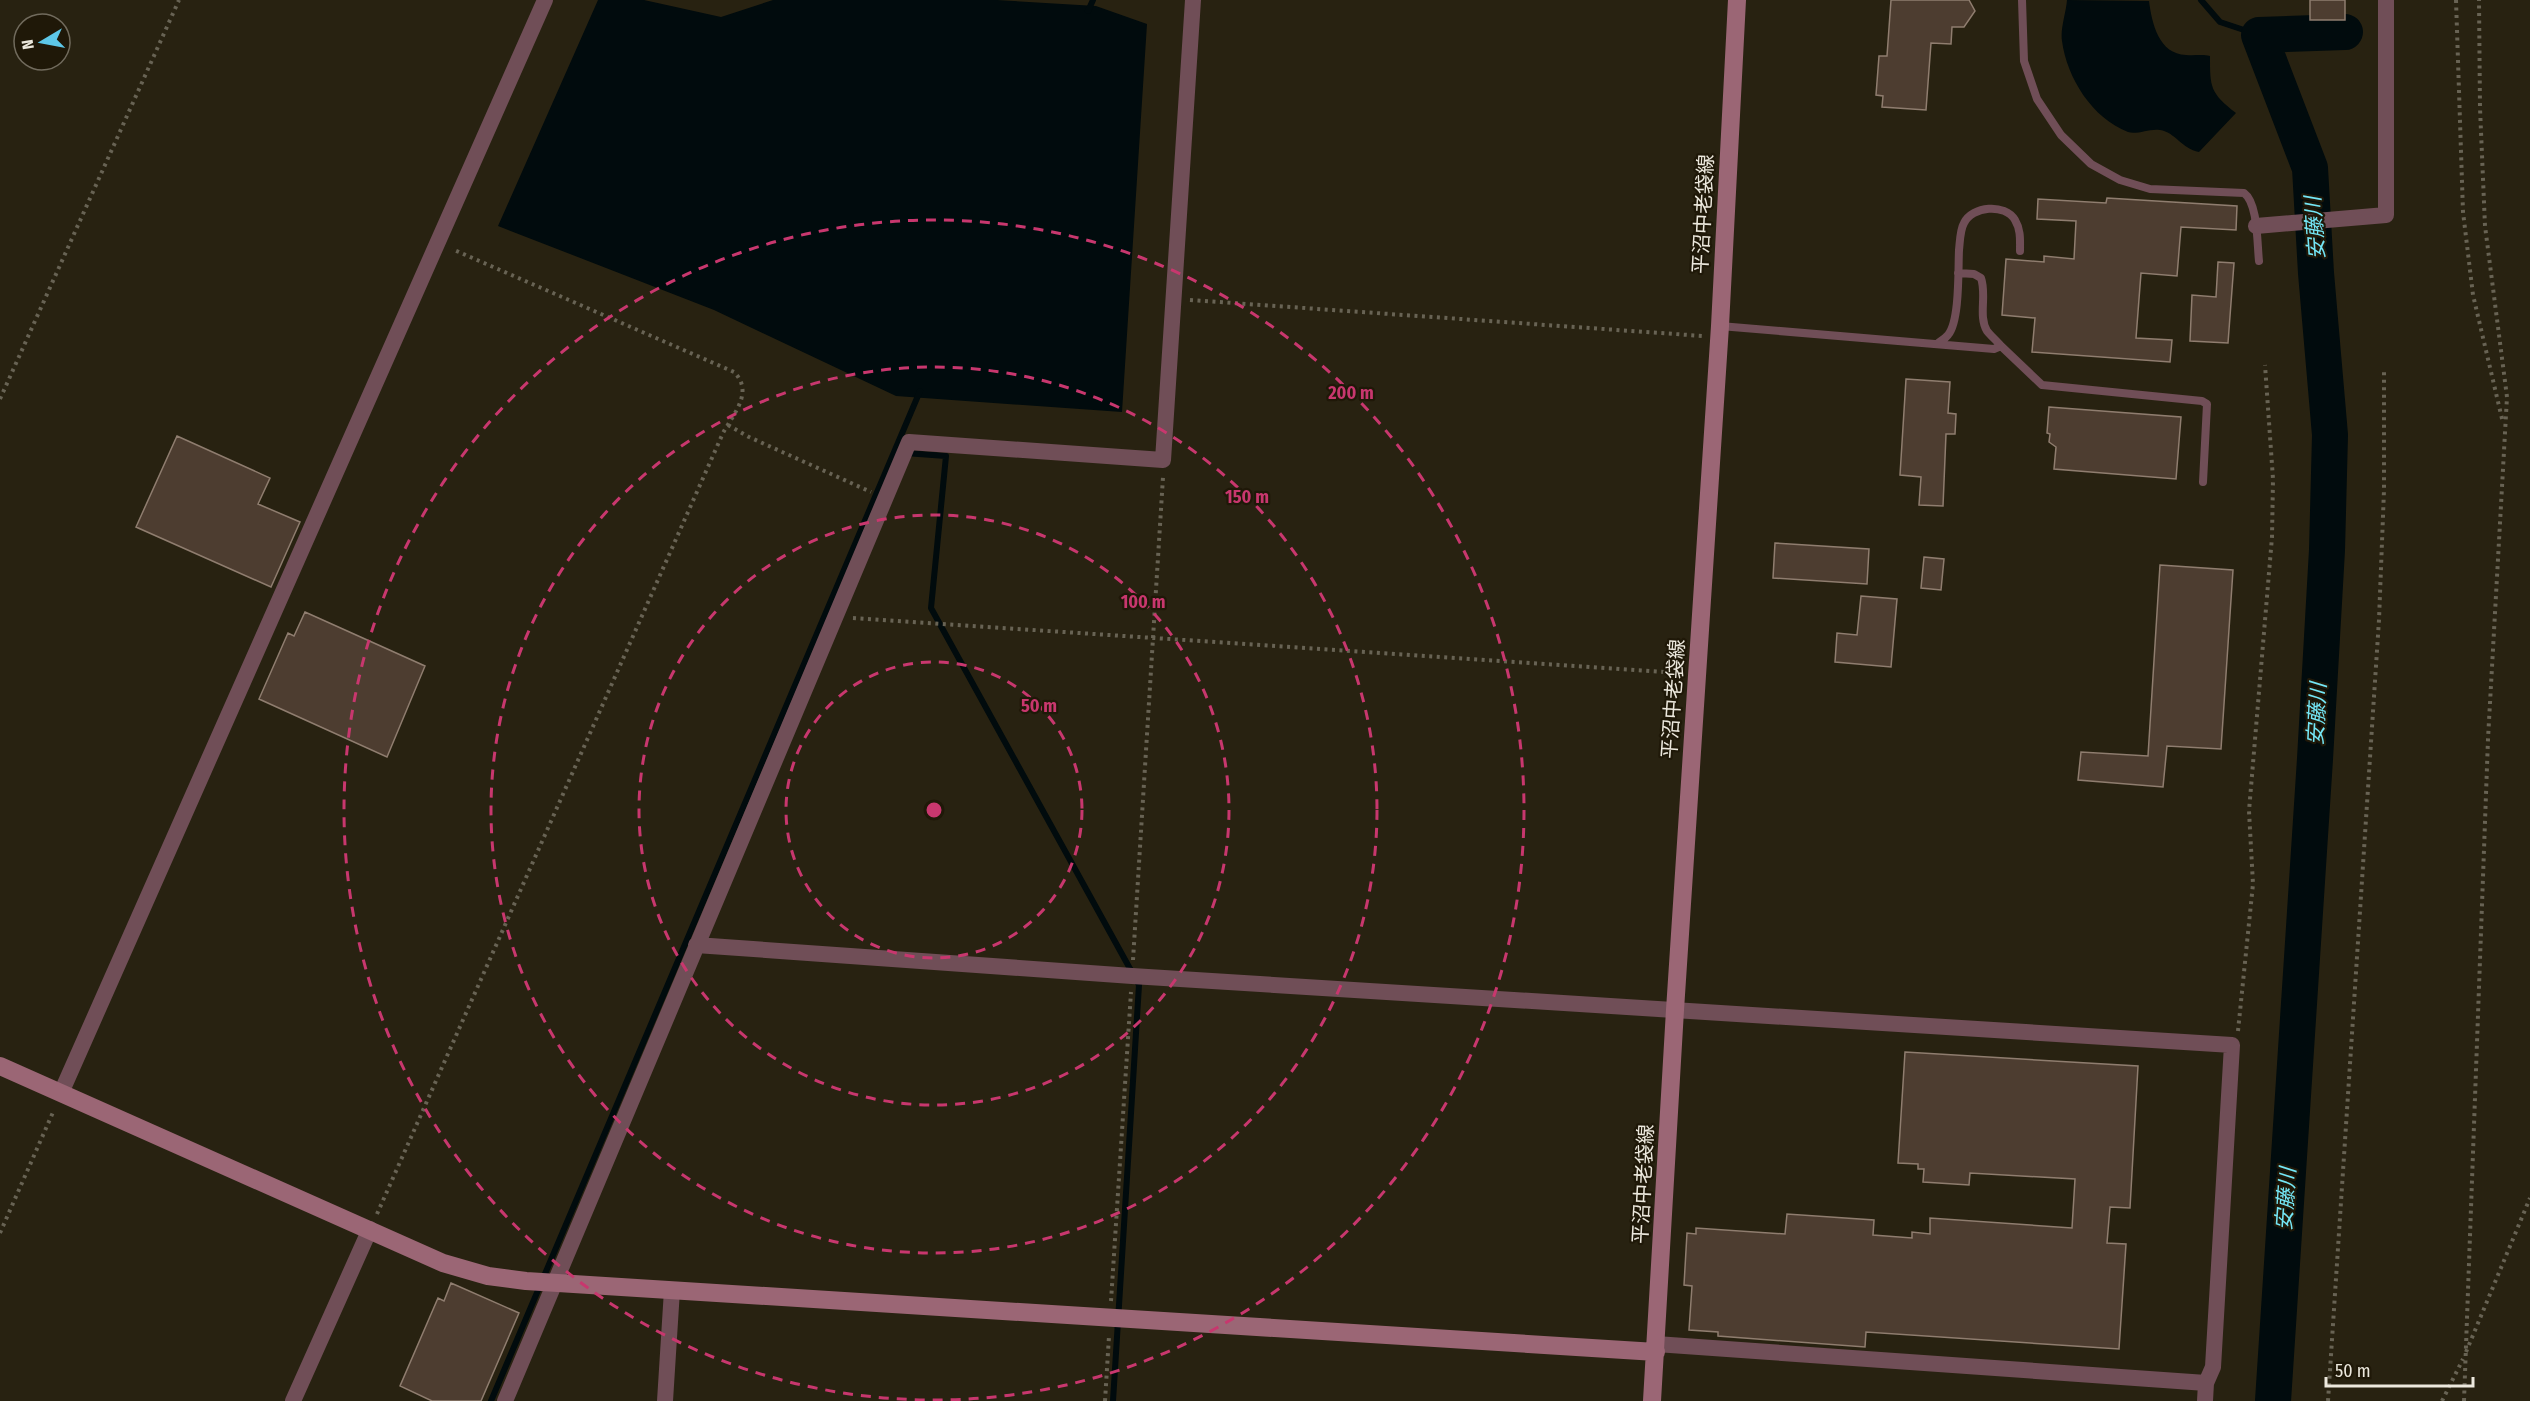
<svg xmlns="http://www.w3.org/2000/svg" width="2530" height="1401" font-family="'Fira Sans Condensed','Noto Sans JP',sans-serif">
<rect width="100%" height="100%" fill="#282211"/>
<path fill="#010b0d" d="M598 0H644L721 17 773 0H997L1096 6 1147 24 1122 412 896 396 714 310 498 226Z
M2067 0 2149 1C2152 24 2159 54 2186 55 2195 56 2202 54 2210 56 2210 87 2210 93 2236 113L2199 152C2182 149 2175 132 2160 130 2150 128 2137 135 2128 132 2092 118 2067 78 2062 41 2060 29 2066 13 2067 0Z"/>
<g fill="none" stroke-linecap="round" stroke-linejoin="round">
<path stroke="#010b0d" stroke-width="6" d="M2201 0 2220 22 2259 35
M1088 11 1093 0
M905 453 946 456 931 608 1139 985 1113 1401
M491 1401 920 391"/>
<path stroke="#010b0d" stroke-width="36" d="M2273 1401 2315 759 2327 550 2330 435 2316 273 2310 168 2259 35 2345 32"/>
</g>
<path fill="#4d3d30" stroke="#8f7d6f" stroke-width="1.5" d="M1891 0H1969L1975 11 1964 27H1952L1951 44 1931 43 1926 110 1882 107 1883 96 1876 95 1879 56H1887Z
M2310 0H2345V20H2310Z
M2107 198 2237 206 2236 230 2181 227 2177 276 2141 273 2136 338 2172 340 2170 362 2032 352 2035 318 2002 315 2006 259 2044 262V256L2074 259 2076 221 2037 219 2038 199 2106 203Z
M2218 262 2234 263 2228 343 2190 341 2192 295 2216 297Z
M1906 379 1950 382 1948 413 1956 414 1955 434H1946L1943 506 1919 505 1921 477 1900 475Z
M2049 407 2181 417 2176 479 2054 469 2056 447 2049 442 2050 434 2047 433Z
M177 436 270 478 258 504 300 522 271 587 136 527Z
M1775 543 1869 549 1867 584 1773 578Z
M1924 557 1944 559 1941 590 1921 588Z
M2160 565 2233 570 2221 749 2167 746 2163 787 2078 780 2081 752 2148 756Z
M1861 596 1897 599 1891 667 1835 662 1837 633 1857 635Z
M305 612 425 666 387 757 259 699 288 633 294 636Z
M1905 1052 2138 1066 2130 1208 2110 1207 2107 1243 2126 1244 2119 1349 1866 1332 1865 1347 1718 1336V1332L1689 1330 1692 1286 1684 1285 1687 1233 1696 1234V1228L1785 1234 1787 1214 1874 1220 1873 1235 1912 1238V1232L1930 1234V1218L2072 1228 2075 1179 1970 1173 1969 1185 1923 1182 1924 1169H1918V1164L1898 1163Z
M451 1283 519 1313 481 1401H432L400 1386 438 1298 444 1301Z"/>
<g fill="none" stroke-linecap="round" stroke-linejoin="round">
<path stroke="#686354" stroke-width="4" stroke-dasharray="3 4.5" stroke-linecap="butt" d="M2456 0 2463 212 2473 295 2503 423
M1190 300 1703 336
M0 399 179 0
M728 425 749 437 871 492
M853 618 1681 673
M1133 960 1163 477
M2238 1031 2253 884 2249 811 2272 537 2273 479 2265 365
M377 1214 723 433C734 413 754 392 734 372L452 249
M0 1233 54 1110
M1111 1301 1131 992
M2466 1352 2530 1198
M1105 1401 1109 1336
M2328 1401 2379 620 2384 490V370
M2442 1401 2463 1359
M2464 1401 2488 739 2507 397 2485 226 2480 108 2479 0"/>
<path stroke="#704e57" stroke-width="8" d="M2022 0 2024 61 2037 99 2061 135 2091 164 2120 180 2150 189 2244 193C2258 203 2257 243 2259 261
M1958 273 1974 274 1981 278C1987 295 1978 316 1987 331 1991 336 1997 341 2001 346
M1720 326 1994 349 2001 346 2042 385 2202 401 2207 404 2203 482
M1937 344C1940 341 1945 339 1948 335 1960 321 1958 269 1959 250 1960 241 1960 230 1964 223 1972 206 2005 203 2015 220 2021 230 2020 240 2020 251"/>
<path stroke="#704e57" stroke-width="16" d="M2256 226 2386 215V0
M696 945 1132 976 2232 1045 2213 1367 2206 1383 2205 1401
M61 1093 545 0
M1656 1344 2206 1383
M293 1401 370 1229
M505 1401 909 442 1163 460 1193 0
M665 1401 672 1290"/>
<path stroke="#9b6675" stroke-width="18" d="M0 1066 443 1263 488 1276 526 1281 1656 1352
M1652 1401 1675 1010 1720 326 1737 0"/>
</g>
<g fill="none" stroke="#c8376e" stroke-width="3" stroke-dasharray="10 8">
<circle cx="934" cy="810" r="148"/>
<circle cx="934" cy="810" r="295"/>
<circle cx="934" cy="810" r="443"/>
<circle cx="934" cy="810" r="590"/>
</g>
<g text-anchor="middle" stroke-width="4.5" stroke-linejoin="round" paint-order="stroke">
<g font-size="20" fill="#ece8dd" stroke="#1f1808">
<text transform="translate(1703 214) rotate(-87)" y="7">平沼中老袋線</text>
<text transform="translate(1673 699) rotate(-86)" y="7">平沼中老袋線</text>
<text transform="translate(1643 1184) rotate(-87)" y="7">平沼中老袋線</text>
</g>
<g font-size="21" font-style="italic" fill="#74e7f7" stroke="#1f1808">
<text transform="translate(2315 228) rotate(-94)" y="7">安藤川</text>
<text transform="translate(2317 714) rotate(-87)" y="7">安藤川</text>
<text transform="translate(2286 1199) rotate(-86)" y="7">安藤川</text>
</g>
</g>
<circle cx="934" cy="810" r="9" fill="#c8376e" stroke="#1f1808" stroke-width="3"/>
<g font-size="18" text-anchor="middle" font-weight="bold" fill="#c8376e" stroke="#1f1808" stroke-width="4.5" stroke-linejoin="round" paint-order="stroke">
<text x="1351" y="399">200 m</text>
<text x="1247" y="503">150 m</text>
<text x="1143" y="608">100 m</text>
<text x="1039" y="712">50 m</text>
</g>
<g transform="translate(42 42) rotate(260)"><circle r="28" fill="#1f1808" stroke="#716b5d" stroke-width="1.5"/>
<path d="M0-4.5L10 22L0 15L-10 22Z" fill="#5dc7e8"/>
<text y="-9" font-size="16" font-weight="bold" text-anchor="middle" fill="#ece8dd">N</text>
</g>
<path d="M2326 1377v9h147v-9" fill="none" stroke="#ece8dd" stroke-width="3"/>
<text x="2335" y="1377" font-size="18" fill="#ece8dd" stroke="#1f1808" stroke-width="4.5" paint-order="stroke">50 m</text>
</svg>
